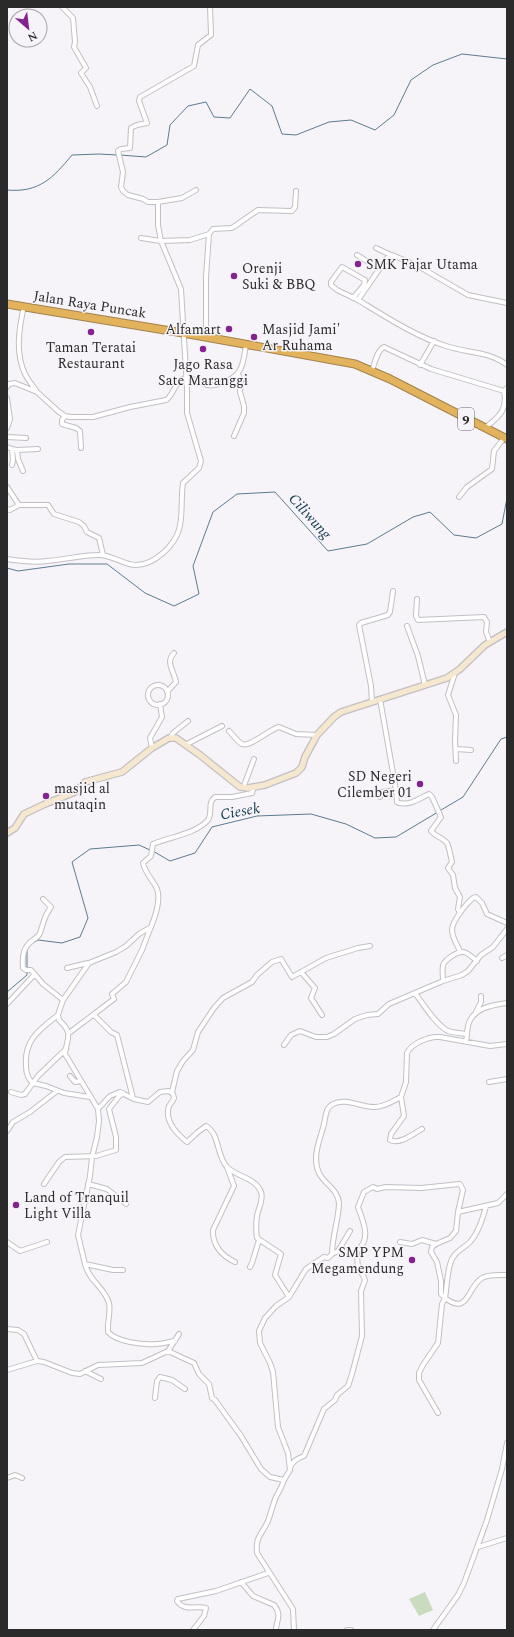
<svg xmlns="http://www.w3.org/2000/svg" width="514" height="1637" font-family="Spectral,serif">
<rect width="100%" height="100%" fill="#f7f4f9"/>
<path fill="#cadcc0" d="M425 1592 433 1610 419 1616 409 1599Z"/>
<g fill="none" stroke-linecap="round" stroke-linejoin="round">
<path stroke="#5c7c8e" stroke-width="1" d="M120 155 146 157 167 145 170 125 188 106 206 102 214 117 230 118 250 89 272 106 282 134 296 135 329 122 351 120 375 130 394 115 411 80 433 65 462 54 507 59
M7 190C39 193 53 178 72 155L99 154 117 155
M7 568 18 571 69 564H107L145 593 174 606 199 594 193 566 213 512 237 494 275 492 328 551 367 544 413 517 430 512 454 535 476 538 502 524 507 498
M441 810 463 797 501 739 507 737
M153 851 170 861 195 853 212 827 257 816 311 814 346 824 375 838 396 837 438 812
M31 944 38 940 62 943 80 937 88 918 72 862 90 849 139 845 150 850
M27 968V950
M7 992 27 975V972"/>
<g stroke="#c2bfc3" stroke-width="6">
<path id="street" d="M62 7 73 18 75 42 74 47 86 68 81 73 90 87 97 106
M196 190 182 198 158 202H148L143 199 128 195 123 191 121 187 123 172 118 151 121 149 130 148 131 128 137 125 147 123 139 101 140 97 194 66 198 45 211 35 210 7
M158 202V225L161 241 190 240 209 234
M376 248 391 255
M357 255 379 269
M353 298 364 285 365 280 342 267 331 282V285L337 290 358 300
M507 303 468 295 418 266 392 255 387 258 358 300C386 317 415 336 446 346 466 353 489 351 507 365
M24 306C19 328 15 353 25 374 28 380 33 386 37 392
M206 337V277L209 234 213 229 232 228 258 210 292 211 295 207 296 191
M420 365 434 341
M372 370C375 363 377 350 384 347L431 369 504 391
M7 387 9 384 15 383 37 392 59 412 65 416 71 417H93L130 407 166 400C175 394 174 380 186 378 193 377 201 383 207 385 212 386 217 385 222 383 243 376 243 364 246 345
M7 398 10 419 7 428
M65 416 62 420V424L76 428 80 431 81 448
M485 428C498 417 508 411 504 391L507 388
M234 436 244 413V406L240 392 241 381 238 374
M7 437 26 438
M7 447 12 449 13 460 12 465
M12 449 17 450 18 459 23 471
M17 450 38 449
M7 487 19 505H48L54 514 79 522 84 526 87 532 99 538 103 555
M459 497 467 487 492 469 494 451 504 438
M7 509 10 510 19 505
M7 559C20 561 33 563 47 561 64 560 81 555 98 555 111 554 123 565 136 565 146 565 155 560 163 553 188 531 179 512 183 483L199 468 201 461 187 413V388L181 289 161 241 141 238
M417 599 416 616 418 620 484 617 487 622 486 632 490 642
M407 626 418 656 425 685
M455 673 448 695 456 715 455 741 456 761
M148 695a10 10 0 1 1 20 0a10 10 0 1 1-20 0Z
M167 692 176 682C174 671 165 662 174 653
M380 699 396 790 397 802 399 803C412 805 418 799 429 794L432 797 441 817 431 831C435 836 443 838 447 843 449 846 451 858 452 862L448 868 453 875 455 888 460 897 458 909 460 913
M372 702 371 686 359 625 361 623 388 615 390 612 393 591
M229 731C233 735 237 741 242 744 249 748 270 729 279 727L296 734 317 735
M171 737 173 733 188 721
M185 745 222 726
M152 748 150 738 162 717 160 704
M456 749 471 750
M243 788 254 759
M380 797V793L382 792 396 790
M43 899 51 907C43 918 44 922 40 933 39 936 36 938 33 940 23 947 22 956 23 968L26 970H31L43 984 63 1000
M460 951C457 945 452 937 452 930 452 921 466 904 473 898L476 897 482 903 487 914 507 923
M502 958 507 955
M67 968 88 963
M301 972 315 988 311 998 322 1015
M443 981C443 976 442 970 443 965 445 961 449 958 452 956 464 948 467 953 477 961
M415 993C423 1004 436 1025 448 1031 454 1033 461 1033 467 1034
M7 1004 34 975
M476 1012 481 1002V996
M58 1015C39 1030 24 1040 26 1066 26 1073 28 1079 33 1083L46 1086 64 1093 90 1097
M94 1015 111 1032 117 1035 133 1098
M69 1033 114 999 112 994 126 982 142 950 150 929
M466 1042C467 1036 467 1031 468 1026 472 1008 492 1005 507 1003
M284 1045 291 1035 300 1031 316 1037H327L334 1034 355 1019 367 1015 378 1014 389 1004 443 981 462 975 468 971 481 955 493 947 507 929
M70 1076 75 1082 81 1081
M489 1082 507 1079
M11 1092 21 1095 25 1094 38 1076 66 1049
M172 1092 177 1071 183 1061 193 1050 198 1032 214 1008 223 998 252 982 257 975 272 962 281 959 292 977 326 958 358 948 370 946
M401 1097 404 1116 391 1134 390 1140C399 1145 413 1134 422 1129
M98 1109 110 1096 120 1092 123 1093
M7 1131 13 1122 30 1112 57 1091
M227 1167 234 1186 213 1230C212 1245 222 1256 235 1262
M44 1184 59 1162 65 1157 96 1156 116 1150V1137L109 1109 120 1095 124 1094 134 1099 148 1102 160 1092 169 1091 173 1094 174 1098C173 1101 171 1103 169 1106 164 1121 177 1134 187 1142L198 1132 206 1126C220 1134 216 1155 227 1167 237 1177 256 1178 261 1192 264 1199 258 1209 257 1216 256 1223 256 1231 257 1238L281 1254 275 1275 289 1297
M88 1184 107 1189 126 1204
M486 1206C483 1218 479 1232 470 1242 464 1248 456 1251 452 1259 447 1269 447 1287 445 1298 469 1316 467 1287 482 1278 488 1274 499 1275 507 1275
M458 1212 498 1203 507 1194
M7 1242 20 1251 47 1242
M436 1244 432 1247 431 1252 437 1262 441 1281V1294L445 1298 442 1304 438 1343 423 1365 419 1373V1380L438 1413
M332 1254 338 1251 350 1231
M85 1264C89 1281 105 1288 109 1303 111 1312 107 1322 108 1332 117 1342 142 1345 156 1344 162 1344 168 1342 175 1341
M250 1267 252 1263 259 1240
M123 1270H113L85 1264 78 1235 90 1176 92 1157 97 1137 99 1121 98 1109 65 1054C67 1037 74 1034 59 1020L58 1015 63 1000 89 963 116 952 126 946 139 934 151 927C155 917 161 899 157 889 153 880 145 873 143 863L151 856 153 844C169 837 196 834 208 820 213 812 207 803 215 797H232L252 793 254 787
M7 1329 18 1330 24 1334 37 1361
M168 1351 179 1334
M7 1370 37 1361 44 1362 72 1373 80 1374 98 1365 142 1363 168 1351 194 1363 199 1374 209 1384 212 1398 215 1400 241 1436 261 1469 270 1477 284 1480 290 1470 288 1453 278 1427 273 1372 270 1363 260 1343 259 1331 265 1318 276 1306 289 1297 306 1269 324 1257 328 1258 332 1254C332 1237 339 1218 339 1203 338 1189 324 1184 319 1173 312 1159 319 1141 323 1128 326 1119 324 1109 333 1104 346 1097 362 1108 375 1107 384 1107 393 1101 401 1097L406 1082 407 1053C412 1043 429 1036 440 1037L490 1046 507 1044
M85 1371 101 1379
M155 1398 157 1381 160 1377 172 1380 185 1389
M290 1468C293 1460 297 1459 304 1456L324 1409 335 1400 337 1395 348 1386 352 1374 362 1336 361 1291 365 1280C364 1276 363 1275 360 1271 357 1267 357 1256 357 1251 372 1238 363 1222 358 1207L364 1192 373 1187 377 1189 386 1187 421 1188 460 1184 463 1190 458 1212 456 1231 450 1238 436 1244 422 1240 412 1244 400 1242
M7 1478 15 1475 22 1478
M284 1480C282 1487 279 1491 276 1497 273 1504 271 1513 268 1521 262 1534 255 1537 257 1553L293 1609 294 1630
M478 1547 507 1538
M241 1582 253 1596 274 1605C281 1613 278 1619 276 1628
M193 1630 204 1616 206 1608C197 1605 184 1612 177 1601L178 1599 216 1591 268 1573
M347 1630H351
M433 1630 458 1595 464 1583 487 1520 502 1469 507 1443"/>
</g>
<g stroke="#c2bfc3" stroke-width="8">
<path id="secondary" d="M7 833 15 828 24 814 45 804 75 792 85 782 122 772 152 748 169 738H176L200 755 240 787 248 788 265 785 296 773 302 767 305 757 317 735 334 717 341 712 447 678 460 669 485 645 507 632"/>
</g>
<g stroke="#a2824b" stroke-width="9">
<path id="highway" d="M7 304 183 333 355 364 390 379 507 439"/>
</g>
<use href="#street" stroke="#fff" stroke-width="4"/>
<use href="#secondary" stroke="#f6e8ce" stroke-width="5.5"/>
<use href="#highway" stroke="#e2b25c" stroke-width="7"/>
</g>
<g fill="#83238e" stroke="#f7f4f9" stroke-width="1.5">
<circle cx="358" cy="264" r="4"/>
<circle cx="234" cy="276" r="4"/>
<circle cx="229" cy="329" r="4"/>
<circle cx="91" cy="332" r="4"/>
<circle cx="254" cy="337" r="4"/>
<circle cx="203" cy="349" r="4"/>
<circle cx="420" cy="784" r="4"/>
<circle cx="46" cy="796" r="4"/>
<circle cx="16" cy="1205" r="4"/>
<circle cx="412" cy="1260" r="4"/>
</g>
<g text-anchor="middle" stroke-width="3" stroke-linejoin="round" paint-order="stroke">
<rect fill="#f7f4f9" stroke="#686769" stroke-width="1" x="458" y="408" width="16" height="22" rx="3"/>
<g font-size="13" font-weight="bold" fill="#2b2a2b">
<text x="466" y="424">9</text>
</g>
<g font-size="14" fill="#2b2a2b" stroke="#f7f4f9" text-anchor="start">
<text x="366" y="269">SMK Fajar Utama</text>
<text x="242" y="273">Orenji<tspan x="242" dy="16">Suki &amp; BBQ</tspan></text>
<text x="221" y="334" text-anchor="end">Alfamart</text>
<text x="262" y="334">Masjid Jami'<tspan x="262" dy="16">Ar Ruhama</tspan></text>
<text x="91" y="352" text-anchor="middle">Taman Teratai<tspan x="91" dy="16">Restaurant</tspan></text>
<text x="203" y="369" text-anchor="middle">Jago Rasa<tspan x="203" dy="16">Sate Maranggi</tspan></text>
<text x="412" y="781" text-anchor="end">SD Negeri<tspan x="412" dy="16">Cilember 01</tspan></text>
<text x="54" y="793">masjid al<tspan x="54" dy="16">mutaqin</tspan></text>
<text x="24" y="1202">Land of Tranquil<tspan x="24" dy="16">Light Villa</tspan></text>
<text x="404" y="1257" text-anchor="end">SMP YPM<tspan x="404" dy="16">Megamendung</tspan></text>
</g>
<g font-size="14" fill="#2b2a2b" stroke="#f7f4f9">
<text transform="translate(90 304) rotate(9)" y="5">Jalan Raya Puncak</text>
</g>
<g font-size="15" font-style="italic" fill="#0f374a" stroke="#f7f4f9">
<text transform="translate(310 516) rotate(48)" y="5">Ciliwung</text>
<text transform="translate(240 811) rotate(-10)" y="5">Ciesek</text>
</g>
</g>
<rect width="514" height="1637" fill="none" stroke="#2b2a2b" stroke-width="16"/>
<g transform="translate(28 28) rotate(152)"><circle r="19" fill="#f7f4f9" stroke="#a5a3a7"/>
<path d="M0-3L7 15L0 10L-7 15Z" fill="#83238e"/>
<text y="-6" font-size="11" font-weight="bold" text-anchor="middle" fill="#2b2a2b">N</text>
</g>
</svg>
